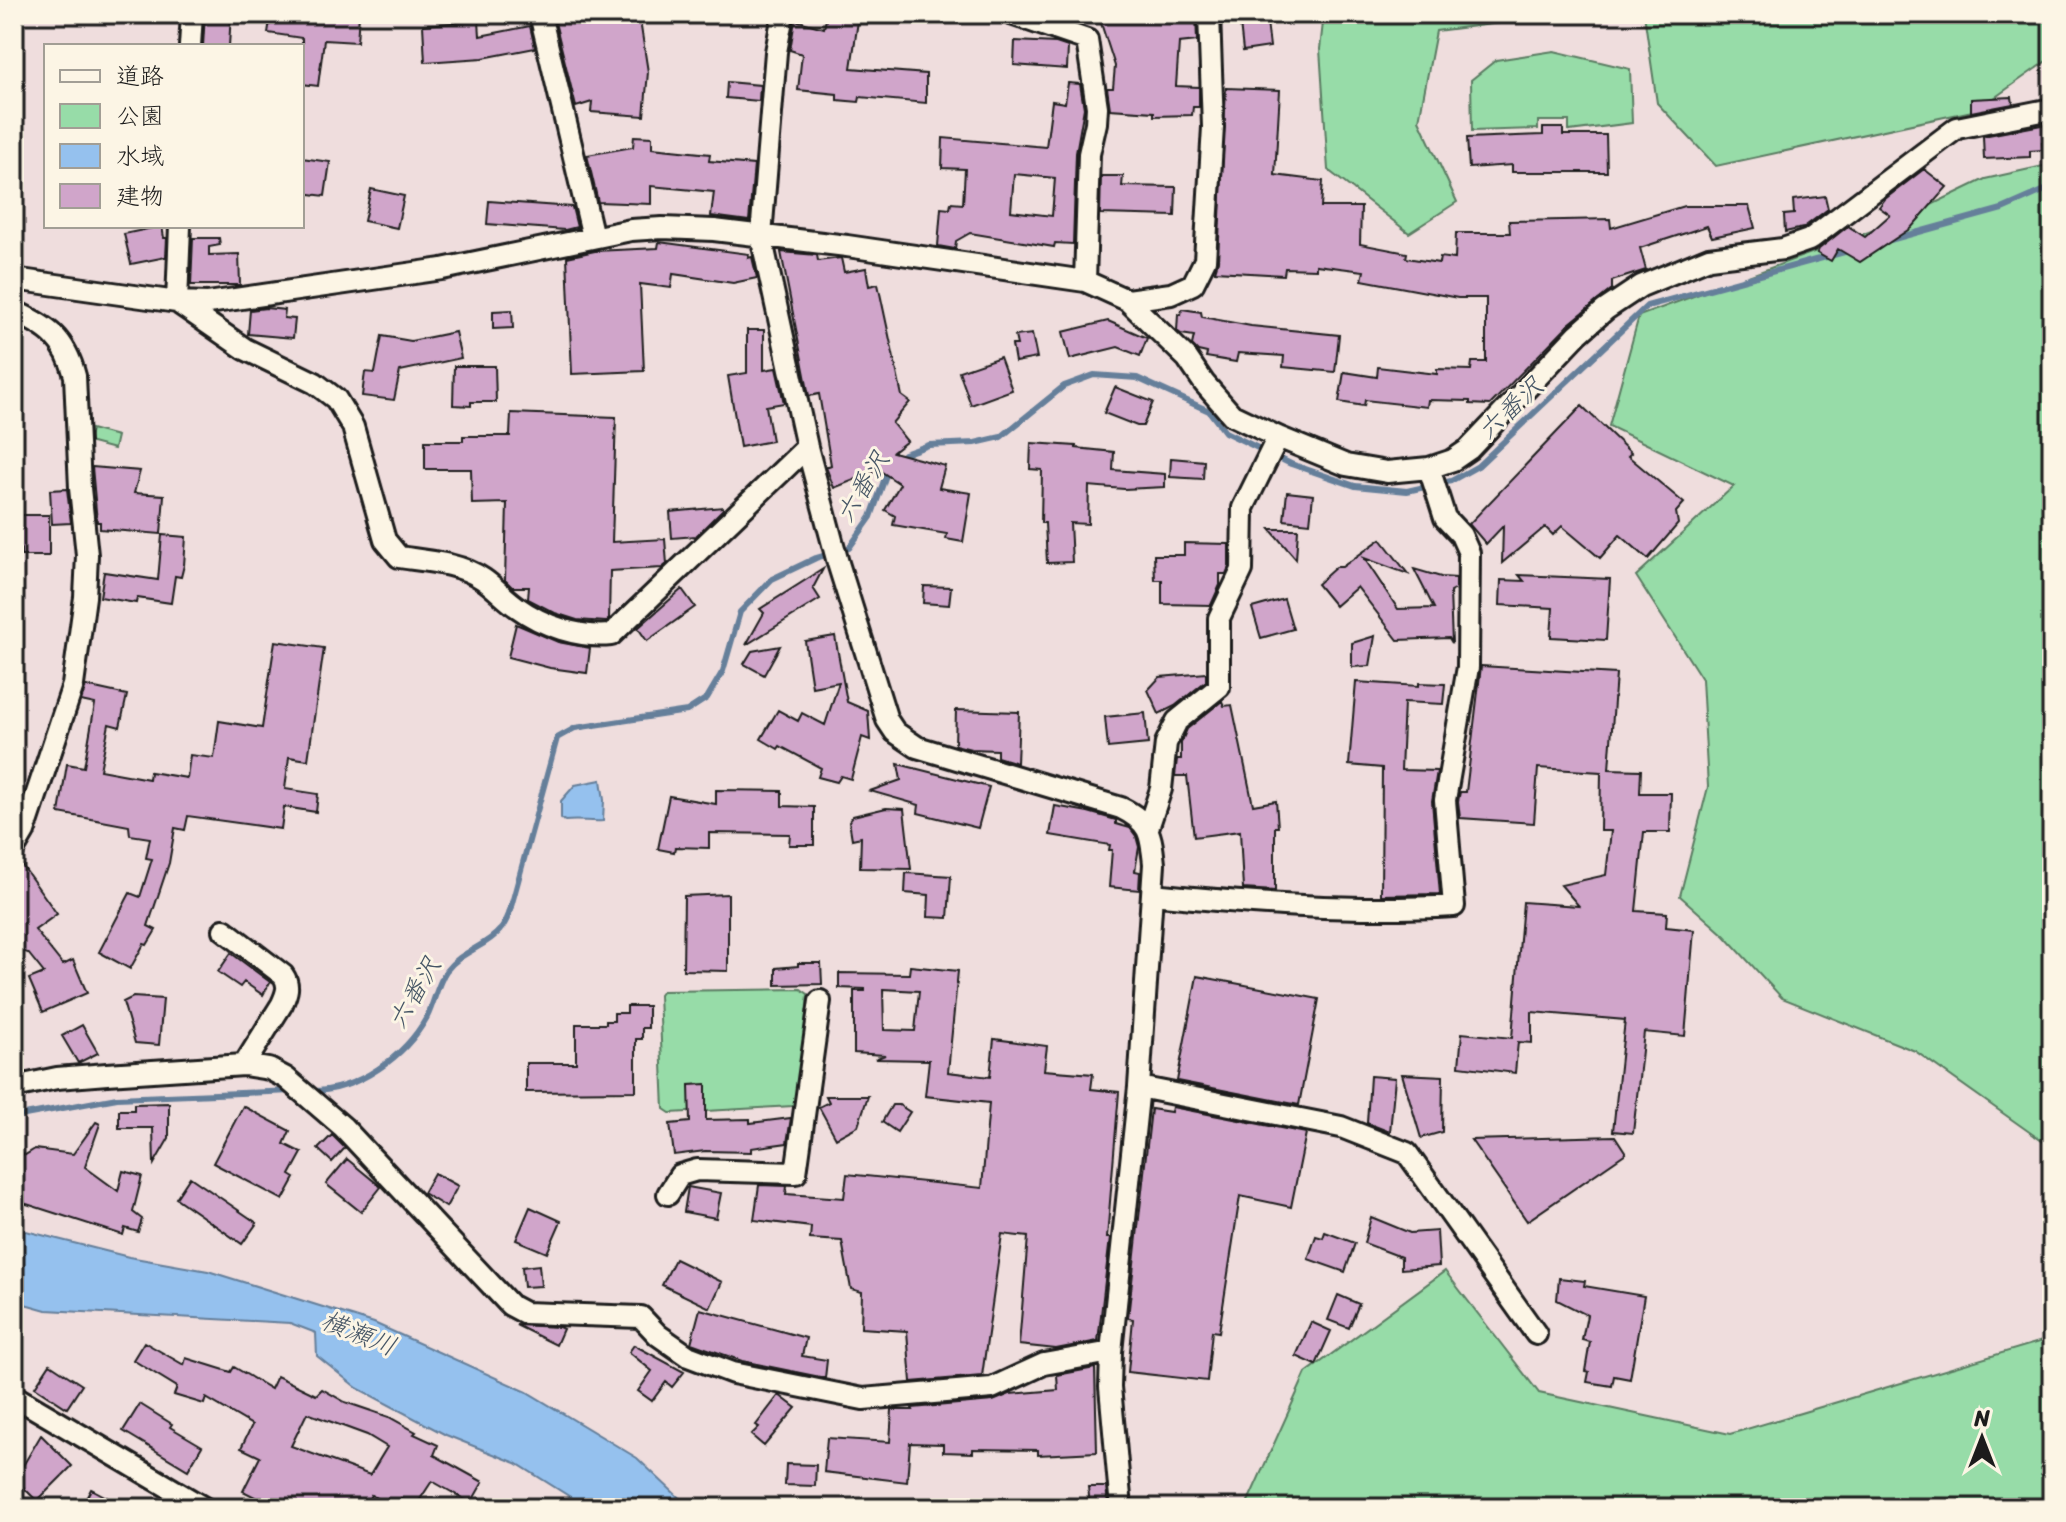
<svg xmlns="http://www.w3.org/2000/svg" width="2066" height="1522" font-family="Sriracha,'Klee One',sans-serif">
<rect width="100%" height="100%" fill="#efdddd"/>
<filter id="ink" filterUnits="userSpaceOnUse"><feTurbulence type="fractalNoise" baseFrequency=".0125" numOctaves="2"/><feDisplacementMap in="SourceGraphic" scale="16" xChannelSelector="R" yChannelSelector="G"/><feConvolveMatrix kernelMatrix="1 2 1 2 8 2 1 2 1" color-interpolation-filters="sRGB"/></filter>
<g filter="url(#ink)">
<path fill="#97dca8" stroke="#5a7c62" stroke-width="2" d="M1324 14H1572L1436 31 1419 120 1457 202 1409 233 1328 170 1320 49Z
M1644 14H2052V57L1977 110 1716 166 1657 103Z
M1554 51 1630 69 1632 123 1569 131V121H1538V129L1472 131 1471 80 1496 60Z
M2052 164V1148L1915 1051 1782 998 1725 936 1680 896 1708 787 1702 679 1636 576 1734 486 1609 426 1639 316 1896 222 1985 179Z
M91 429 117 436 114 449 88 442Z
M801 989 808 994 798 1100 793 1106 670 1113 664 1109 659 995 662 991Z
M1445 1271 1539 1393 1730 1434 2049 1339 2052 1324V1508H1245L1306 1373Z"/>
<path fill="#95c1ee" stroke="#657f9a" stroke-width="2" d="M601 780 604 800 603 821C589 822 579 819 565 821L561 819V801L575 785Z
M14 1228 129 1257 208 1271 374 1323 527 1392 637 1458 690 1508H588L516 1463 446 1435 357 1388 317 1356 316 1333 290 1323 46 1310 14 1301Z"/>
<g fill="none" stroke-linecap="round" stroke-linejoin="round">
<path stroke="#657f9a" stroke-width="6" d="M1890 240 2002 209 2052 187
M898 461 904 454 929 445 975 443 1001 437 1064 386 1094 375 1137 378 1209 411 1225 432 1291 464 1355 486 1407 491 1451 481 1478 466 1647 306 1848 251
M312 1091C357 1091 405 1057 427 1017 434 1003 437 985 446 971 461 951 486 947 500 930 504 926 507 919 509 914L557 738 575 728 687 711 707 698 723 671 740 612 772 579 816 558 849 548 871 517 886 475 891 469
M14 1117 117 1098 292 1091"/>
</g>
<path fill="#d0a5ca" stroke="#1c1c1c" stroke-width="2" fill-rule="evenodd" d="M205 14H231L229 46H203Z
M271 14H359L357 42 324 40 318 86 302 84V38L268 33Z
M553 14H639L648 72 644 116 591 112 592 102 576 107Z
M1098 14H1196L1197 41 1179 43 1176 86 1199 87V107H1193L1192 115 1154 116V112L1110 109 1107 88H1113L1115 66Z
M1239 14H1266L1270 47 1243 51Z
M827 15 858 21 851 68 926 74V103L860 97 859 102 837 100V94L798 90 802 54 790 50 795 20 824 28Z
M479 21 480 36 530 26 535 48 483 58 425 62 423 25Z
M1015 41 1056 43 1068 47 1067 69 1014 65Z
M727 82 760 85 759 101 726 98Z
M1068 83 1080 84 1084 108 1076 153 1073 244 1055 243 1054 247 970 233 956 241 955 249 938 246 941 208 950 209 951 203 963 204 965 169 942 168 943 138 1046 147 1052 101 1065 103ZM1014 174 1055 178 1052 216 1011 211Z
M1226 88 1280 90 1275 175 1323 181 1321 207H1361L1360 244 1407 253 1406 258 1439 263 1440 257 1455 259 1456 233H1510L1509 221 1610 219 1611 228 1684 206H1749L1755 228 1712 237 1707 226 1640 248 1646 270 1612 281V289L1569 324 1490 405 1470 404V401L1428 400 1427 407 1365 400 1364 406 1339 402 1344 372 1377 377 1378 367 1437 374V369L1471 370 1472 362H1486V298H1458L1362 280 1364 271 1316 265V269L1285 268 1284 275 1215 271 1218 261Z
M2012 97 2013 104 1971 112V99Z
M2052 123V140L2042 142 2043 150 2030 151V157L1984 159 1983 136Z
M1543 128H1563V135H1606L1607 172H1512V165L1469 168 1467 138 1543 135Z
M634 136 652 137V148L710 154 709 161 754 165 749 221 711 216 714 192 651 186V204L598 202 587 155 633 147Z
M302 158 330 162 325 196 302 193Z
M1924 169 1947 187 1911 228 1860 262 1838 249 1831 261 1817 253 1819 249 1848 226 1865 237 1890 215 1879 207 1885 199Z
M1101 176H1123L1122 186 1176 187 1175 216 1100 214Z
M371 189 404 196 397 228 364 221Z
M1825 196 1828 209 1803 228 1785 232 1784 215 1794 214 1793 200Z
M489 201 572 207 577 227 565 230 487 224Z
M162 226 164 238H167L166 257 131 264 124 234Z
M193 238H219L220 245 209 247V255L239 254 240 285H191Z
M659 242 749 254 748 258 752 257 757 278 733 283 673 274 671 288 640 284 644 371 572 374 567 257 595 251 658 248Z
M781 252 817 255 818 261 841 258 844 272 866 268 869 286 878 284 902 396 910 402 892 423 907 441 893 452 945 466 939 488 971 493 963 542 946 539 947 534 893 525 895 516 885 510 900 484 879 470 834 488 826 467 831 465 819 394 809 396Z
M266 308 285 310 284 318 295 319 293 338 248 334 250 310Z
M1182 309 1201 312 1202 317 1251 326 1339 335 1335 372 1283 367 1284 356 1238 353 1236 362 1206 357 1207 353 1198 351 1192 345 1194 336 1181 334 1177 331 1178 314 1181 315Z
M512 310 513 328 493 329V311Z
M1108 321 1147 338 1140 356 1118 347 1070 359 1063 332Z
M747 330H764V370L776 368 784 403 766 406 772 441 740 447 728 376 747 373Z
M455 332 461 358 400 371 394 400 362 396 365 372 375 373 382 336 411 341Z
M1032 334 1037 358 1015 362 1012 345H1017L1015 336Z
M1000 357 1012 390 971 405 959 371Z
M454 366H495L496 402H471V406L453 405Z
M1115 387 1153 402 1143 426H1137L1104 413Z
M1582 406 1631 453 1628 456 1684 503 1676 512 1678 524 1648 559 1620 535 1600 558 1562 526 1553 535 1545 527 1502 563 1503 526 1486 544 1469 524Z
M511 413 616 417 612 542 665 539 667 564 662 568 610 571 609 619 606 622 577 620 555 613 528 599 529 587H512L505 580 507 503 472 504 471 469H425V441H463V436H510Z
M1031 443 1076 446V448L1114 452 1113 470 1165 474V487L1124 489 1089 486 1088 524 1070 523 1072 562 1047 563 1045 523H1041L1042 470 1030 469Z
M1171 458 1204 461 1203 479 1170 477Z
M92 467 140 471 134 493 164 495 161 534 100 529V522H97Z
M67 489 71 523 52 524 50 490Z
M1287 492 1313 495 1310 523 1284 520Z
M723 507V509L696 536 672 538 670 512Z
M14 515H49V556H21V549L14 548Z
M1270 529H1298L1296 559Z
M162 535 186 537 184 565 181 577 175 576 171 603 137 598 136 603 100 597 104 572 158 580Z
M1381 539 1408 574 1364 558 1398 609 1434 608 1414 569 1441 577 1456 578V589L1450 592 1452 643 1449 638 1398 640 1357 587 1335 606 1317 584 1336 567H1342Z
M1184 543 1229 544V567L1226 574H1220V585L1211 605 1162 604V580H1155L1154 555H1184Z
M823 569 813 588 820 599 746 645 764 613 760 609Z
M1519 575 1610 579 1606 640 1551 637 1553 608 1500 605 1501 580 1524 581Z
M924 586 951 587 949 605 923 603Z
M682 589 695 607 647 641 638 628Z
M1284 599 1293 629 1261 638 1252 608Z
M516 624 558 642 590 648 587 673 550 668 508 657Z
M835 636 847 702 868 711 870 740 862 737 851 779 841 776 837 782 818 777 821 768 780 746 778 749 761 739 778 710 798 721 802 713 825 725 839 682 812 687 805 641Z
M1375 636 1370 666 1352 667V643Z
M275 641 324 648 308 760 289 757 285 789 318 794 316 812 284 807 281 829 188 816 185 830 175 828 169 863 148 926 156 930 147 945 144 944 130 969 99 952 130 893 140 897 152 859 146 858 150 838 130 835 129 826 59 813 67 764 84 767 95 704 81 701 86 686 127 695 120 727 109 724 100 770 149 779 150 772 187 778 190 755 214 758 219 721 262 728Z
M780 646 764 675 744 664 752 651Z
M1481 666 1616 674 1609 769 1641 770 1640 793H1671L1670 832H1644L1636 911 1667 913 1666 927 1694 930 1685 1036 1644 1032 1633 1133 1613 1131 1625 1020 1532 1012V1043L1518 1042 1515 1073 1459 1066 1462 1033 1512 1038 1523 902 1579 906 1561 885 1606 875 1611 831H1600L1601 772 1538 768 1534 823 1460 818 1458 801 1460 792H1466Z
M1206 673V681L1175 706 1159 714 1148 690 1160 677Z
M1356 682 1419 686V683L1445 684 1443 704 1404 702 1401 770 1437 771 1432 801 1440 894 1381 895 1382 768 1349 765Z
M1222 701 1224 706 1232 705 1253 805 1276 801 1278 827H1275V891L1243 889 1240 831 1194 837 1187 776H1175L1177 759H1181V743L1187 729Z
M956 710 1019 712 1017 763 997 757V750L971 749 955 745Z
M1145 713 1148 744 1108 748 1105 717Z
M898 764 989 787 978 828 918 813 919 805 870 791 901 780Z
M716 790 782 791V806L814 807V845H789L790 834 709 833V848L675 847 674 852 658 849 669 796 716 804Z
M1055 806 1088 812 1116 820V824L1130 828 1136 836 1139 847 1135 871 1140 872 1139 890 1109 887 1112 850H1109L1110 845 1050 835Z
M886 808 904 809 911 869 860 868 861 837 852 839 849 821 853 816Z
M19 861 57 914 35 930 63 965 73 960 87 993 43 1012 29 979 44 973 28 953 14 948V862Z
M906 873 951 876 948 918 928 917 929 895 905 893Z
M728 894V971L683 970 684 896Z
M231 953 270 982 263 995 244 982 240 987 218 972Z
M798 963H821L822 984 776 985V968L798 966Z
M910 966 958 971 948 1072 990 1077 994 1039 1047 1046 1044 1070 1093 1074 1091 1089 1119 1092 1107 1238H1110L1098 1341 1056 1349 1019 1345 1028 1237 1002 1234 982 1376 911 1382 907 1331 861 1328 862 1292 851 1289 842 1241 810 1239 811 1227 754 1220 759 1185 787 1186 786 1194 844 1198 847 1174 982 1188 989 1103 925 1096 929 1060 875 1059 885 1055 854 1053V991H865V989L839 988V973L909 974ZM883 989 919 991 915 1031 884 1030Z
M1197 976 1319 999 1299 1105 1177 1081Z
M133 997 163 999 159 1045 135 1043 123 1002Z
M627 1006H648V1028H642V1039H636V1091L526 1092V1063H576V1024H606V1021H614V1013H627Z
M82 1025 98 1053 78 1063 62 1036Z
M1402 1074 1443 1076 1442 1132 1421 1138Z
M1370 1076 1395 1078 1390 1132 1367 1123Z
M706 1084V1120L750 1119V1123L791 1118 787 1143 751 1148V1152L705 1151 674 1155 670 1124 690 1122 689 1085Z
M826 1096H868L858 1126 836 1138 819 1107 829 1102Z
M169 1103V1138L154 1164 153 1128H119V1110H134V1104Z
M892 1105H899L910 1112 897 1132 882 1122Z
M243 1106 290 1131 284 1144 302 1153 290 1175 295 1178 283 1200 213 1163Z
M1172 1107 1306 1133 1291 1207 1240 1196 1219 1332 1212 1331 1207 1381 1128 1372 1133 1319 1128 1318 1151 1109 1171 1112Z
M96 1122 100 1124 85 1167 118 1191 123 1171 142 1176 133 1212 142 1219 138 1232 125 1228 123 1235 14 1200V1150L25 1155 35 1149 73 1154Z
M332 1135 345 1148 332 1162 318 1149Z
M1615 1136 1626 1153 1527 1221 1471 1140Z
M347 1159 381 1187 361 1212 326 1184Z
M434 1173 458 1186 446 1207 423 1193Z
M190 1177 257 1223 242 1244 176 1198Z
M688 1187 721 1193 716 1218 684 1212Z
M530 1207 561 1221 547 1253 516 1240Z
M1371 1217 1410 1233 1437 1231 1439 1266 1401 1269V1257L1364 1243Z
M1325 1232 1355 1243 1345 1272 1308 1259 1316 1236 1323 1238Z
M675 1259 722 1282 710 1308 662 1285Z
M539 1265 541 1286 524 1287 522 1267Z
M1559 1278 1585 1281 1584 1286 1644 1296 1630 1379 1614 1376 1612 1386 1587 1382 1589 1372 1585 1371 1590 1342 1582 1340 1587 1315 1557 1300Z
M1338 1295 1359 1304 1349 1328 1328 1320Z
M700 1309 806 1338 802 1356 827 1360 825 1378 742 1361 694 1344 691 1343Z
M1311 1322 1331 1331 1316 1365 1296 1356Z
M516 1325 559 1327 563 1329 556 1345Z
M144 1342 184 1365 186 1358 231 1372 234 1367 271 1389 277 1376 316 1395 322 1389 345 1402 389 1417 416 1432 414 1434 438 1445 434 1455 483 1482 471 1503 432 1481 415 1507 401 1498 395 1508H393L371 1495 364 1508H277L243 1491 260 1457 241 1448 252 1425 206 1398 204 1404 174 1395 177 1387 133 1360ZM307 1413 367 1435 387 1447 370 1475 291 1446Z
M634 1345 684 1372 672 1387 666 1382 652 1401 638 1391 652 1371 629 1352Z
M50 1364 82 1385 67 1408 35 1387Z
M1095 1368 1097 1452 1038 1455V1450L973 1449V1453L943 1452V1444L910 1443 907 1482 824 1472 827 1438 890 1442 892 1410H913L912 1408 993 1401 1010 1394 1058 1390 1057 1375Z
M779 1395 796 1408 764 1446 751 1435 759 1427 756 1425Z
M140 1404 172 1424 170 1427 202 1446 188 1470 123 1431Z
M41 1435 72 1466 37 1501 15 1479Z
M786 1464 816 1465 815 1486 785 1485Z
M1088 1487H1106L1108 1504 1090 1505Z
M91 1489 127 1508H81Z"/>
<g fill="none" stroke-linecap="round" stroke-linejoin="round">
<g stroke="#1c1c1c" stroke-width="26">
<path id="minor" d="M540 14 593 237
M783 14 776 52 761 236 807 447 838 563 887 720 895 732 917 747 1121 808C1150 822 1151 834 1154 864L1139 1087 1111 1352 1110 1387 1121 1508
M1011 14 1087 40 1097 107 1096 123 1089 154 1085 281
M190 46 192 14
M14 279 177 302 208 303 442 269 631 230 662 228 714 230 847 246 1085 281 1127 300 1187 358 1204 383 1232 415 1278 437 1346 465 1387 472 1429 468 1453 460 1469 449 1578 334 1605 310 1641 286 1709 258 1783 249 1809 240 1957 128 2052 109
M1127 300 1171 294 1193 284 1205 260 1213 127 1209 14
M177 302 245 349 315 383 336 399 353 427 385 540 399 557C426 561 460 563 483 579 495 587 505 599 517 607 543 626 579 638 611 635L807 447
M177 302 180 226
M14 311C48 327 65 338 75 376L80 488 87 555 85 597 73 685 24 832 14 849
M1148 828 1161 789 1166 743 1177 721 1219 687V618L1242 570 1243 508 1278 437
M1152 894C1252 904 1353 912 1454 906L1445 800 1468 667 1469 553 1461 535 1445 518 1429 468
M224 930 283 975C290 985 287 993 282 1004L244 1065
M14 1087 57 1078 107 1074 244 1065 269 1069 286 1078 343 1127 510 1305 525 1313 641 1317 658 1335 688 1356 733 1373 863 1399 992 1388 1044 1364 1111 1352
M1139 1087 1341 1127 1407 1153 1536 1334
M668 1194 680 1175 697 1170 796 1173 820 1001
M14 1396 204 1508"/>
</g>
<use href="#minor" stroke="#fcf5e5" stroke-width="20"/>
</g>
</g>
<g text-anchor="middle" stroke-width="6" stroke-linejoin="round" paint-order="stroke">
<g font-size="26" font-style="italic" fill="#465666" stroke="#fcf5e5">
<text transform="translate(1510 408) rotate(-43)" y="9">六番沢</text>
<text transform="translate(862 487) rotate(-59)" y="9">六番沢</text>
<text transform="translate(414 993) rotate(-60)" y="9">六番沢</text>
<text transform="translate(359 1333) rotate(22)" y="9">横瀬川</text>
</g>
</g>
<rect width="2066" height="1522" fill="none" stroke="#fcf5e5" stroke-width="48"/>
<rect x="24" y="24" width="2018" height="1474" fill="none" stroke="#1c1c1c" stroke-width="3" filter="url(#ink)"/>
<rect x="44" y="44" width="260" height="184" fill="#fcf5e5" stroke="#a29e95" stroke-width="2"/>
<rect x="60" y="70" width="40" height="12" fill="#fcf5e5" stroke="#a29e95" stroke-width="2"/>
<text x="116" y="84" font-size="24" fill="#1c1c1c">道路</text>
<rect x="60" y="104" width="40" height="24" fill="#97dca8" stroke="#a29e95" stroke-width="2"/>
<text x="116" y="124" font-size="24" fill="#1c1c1c">公園</text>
<rect x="60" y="144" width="40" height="24" fill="#95c1ee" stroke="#a29e95" stroke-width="2"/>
<text x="116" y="164" font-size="24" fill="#1c1c1c">水域</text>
<rect x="60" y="184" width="40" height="24" fill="#d0a5ca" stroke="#a29e95" stroke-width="2"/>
<text x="116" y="204" font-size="24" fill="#1c1c1c">建物</text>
<g transform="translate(1982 1438)" stroke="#fcf5e5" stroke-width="6" paint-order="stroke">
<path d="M0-6L14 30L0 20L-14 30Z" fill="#1c1c1c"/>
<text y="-12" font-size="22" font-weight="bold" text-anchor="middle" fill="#1c1c1c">N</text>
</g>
</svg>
